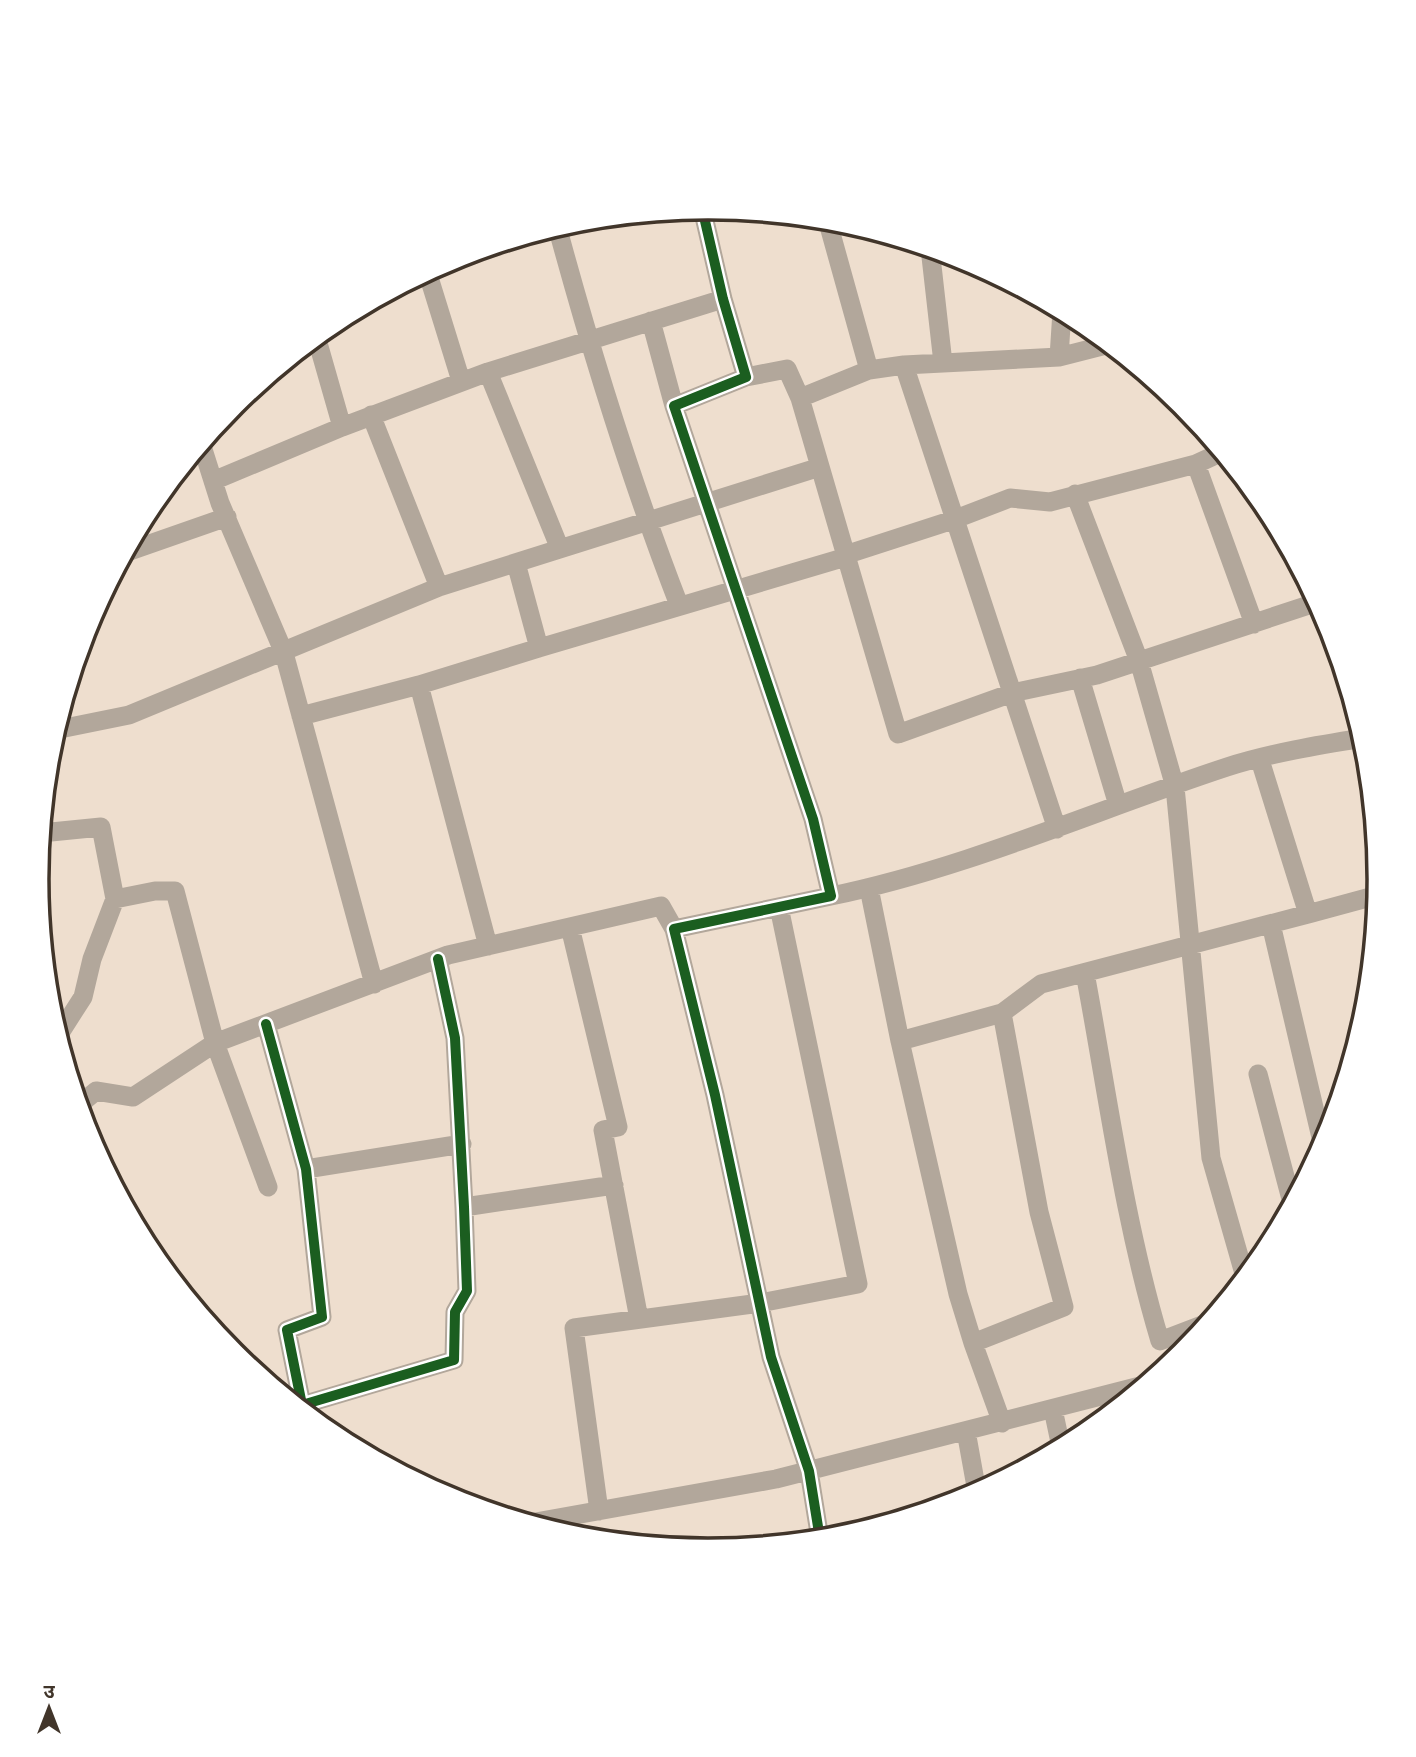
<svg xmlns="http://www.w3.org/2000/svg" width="1416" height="1757" font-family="'Public Sans','Noto Sans Devanagari',sans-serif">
<rect width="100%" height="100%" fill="#eedece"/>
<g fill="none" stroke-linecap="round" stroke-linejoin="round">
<path stroke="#b2a79b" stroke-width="19" d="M702 208 723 299 746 377 674 406 813 819 831 896 674 929 715 1095 771 1357 809 1471 820 1539
M827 219 869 370
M557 226C592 355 631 481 679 605
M427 271 461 381
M1062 311 1059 357 1110 344
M651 321 674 406
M943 363 1059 357
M904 365 943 363 930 248
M488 372 723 299
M746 377 787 369 800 398 869 370 904 365 1057 829
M800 398 898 734 1012 693 1097 675 1318 602
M371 415 439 587
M342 427 488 372 560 549
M201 443 220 503 284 653 374 984
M1222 452 1196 464 1254 624
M213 481 342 427 316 336
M1075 494 1139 661 1175 787 1211 1158 1245 1277
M124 553 227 517
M845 555 953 520 1010 498 1050 502 1196 464
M516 563 539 648 846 557
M1080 678 1118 805
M419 685 488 946
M301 716 419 685 539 648
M55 730 129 715 439 587 820 467
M1260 760 1308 914 1378 895
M41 833 101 827 115 899 155 891H175L215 1043 268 1187
M869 888 900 1041 1002 1013 1039 1212 1064 1307 973 1343 1002 1423
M831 896C967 868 1096 810 1227 767 1271 753 1319 745 1363 738
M1271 924 1323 1146
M570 927 618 1127 603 1130 639 1319
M1085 973C1108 1096 1124 1221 1160 1341L1207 1323
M1002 1013 1041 984 1308 914
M266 1024 306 1169 322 1317 287 1330 302 1405 454 1360 455 1312 467 1291 464 1207 455 1038 438 959
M58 1036 83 997 92 959 115 899
M900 1041 958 1294 973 1343
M1258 1074 1292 1203
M79 1105 96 1091 133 1097 215 1043 448 955 661 906 674 929
M306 1169 462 1144
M464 1207 614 1185
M156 1259 157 1260
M1053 1409 1061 1447
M966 1431 977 1492
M599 1511 574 1328 760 1303 858 1284 779 907
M530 1523 776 1479 1144 1385"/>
<g stroke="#fff" stroke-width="15">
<path id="cycleway" d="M702 208 723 299 746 377 674 406 813 819 831 896 674 929 715 1095 771 1357 809 1471 820 1539
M266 1024 306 1169 322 1317 287 1330 302 1405 454 1360 455 1312 467 1291 464 1207 455 1038 438 959"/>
</g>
<use href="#cycleway" stroke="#1b5e20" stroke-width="10"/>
</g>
<path d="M0 0H1416V1757H0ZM49 879a659 659 0 1 1 1318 0a659 659 0 1 1-1318 0Z" fill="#fff" fill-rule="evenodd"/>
<path fill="none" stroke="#41352a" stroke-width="3.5" d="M49 879a659 659 0 1 1 1318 0a659 659 0 1 1-1318 0Z"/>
<g transform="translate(49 1708)" stroke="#ffffff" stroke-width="5" paint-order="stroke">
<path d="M0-5L12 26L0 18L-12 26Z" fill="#41352a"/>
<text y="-10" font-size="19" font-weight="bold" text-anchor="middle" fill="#41352a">उ</text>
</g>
</svg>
